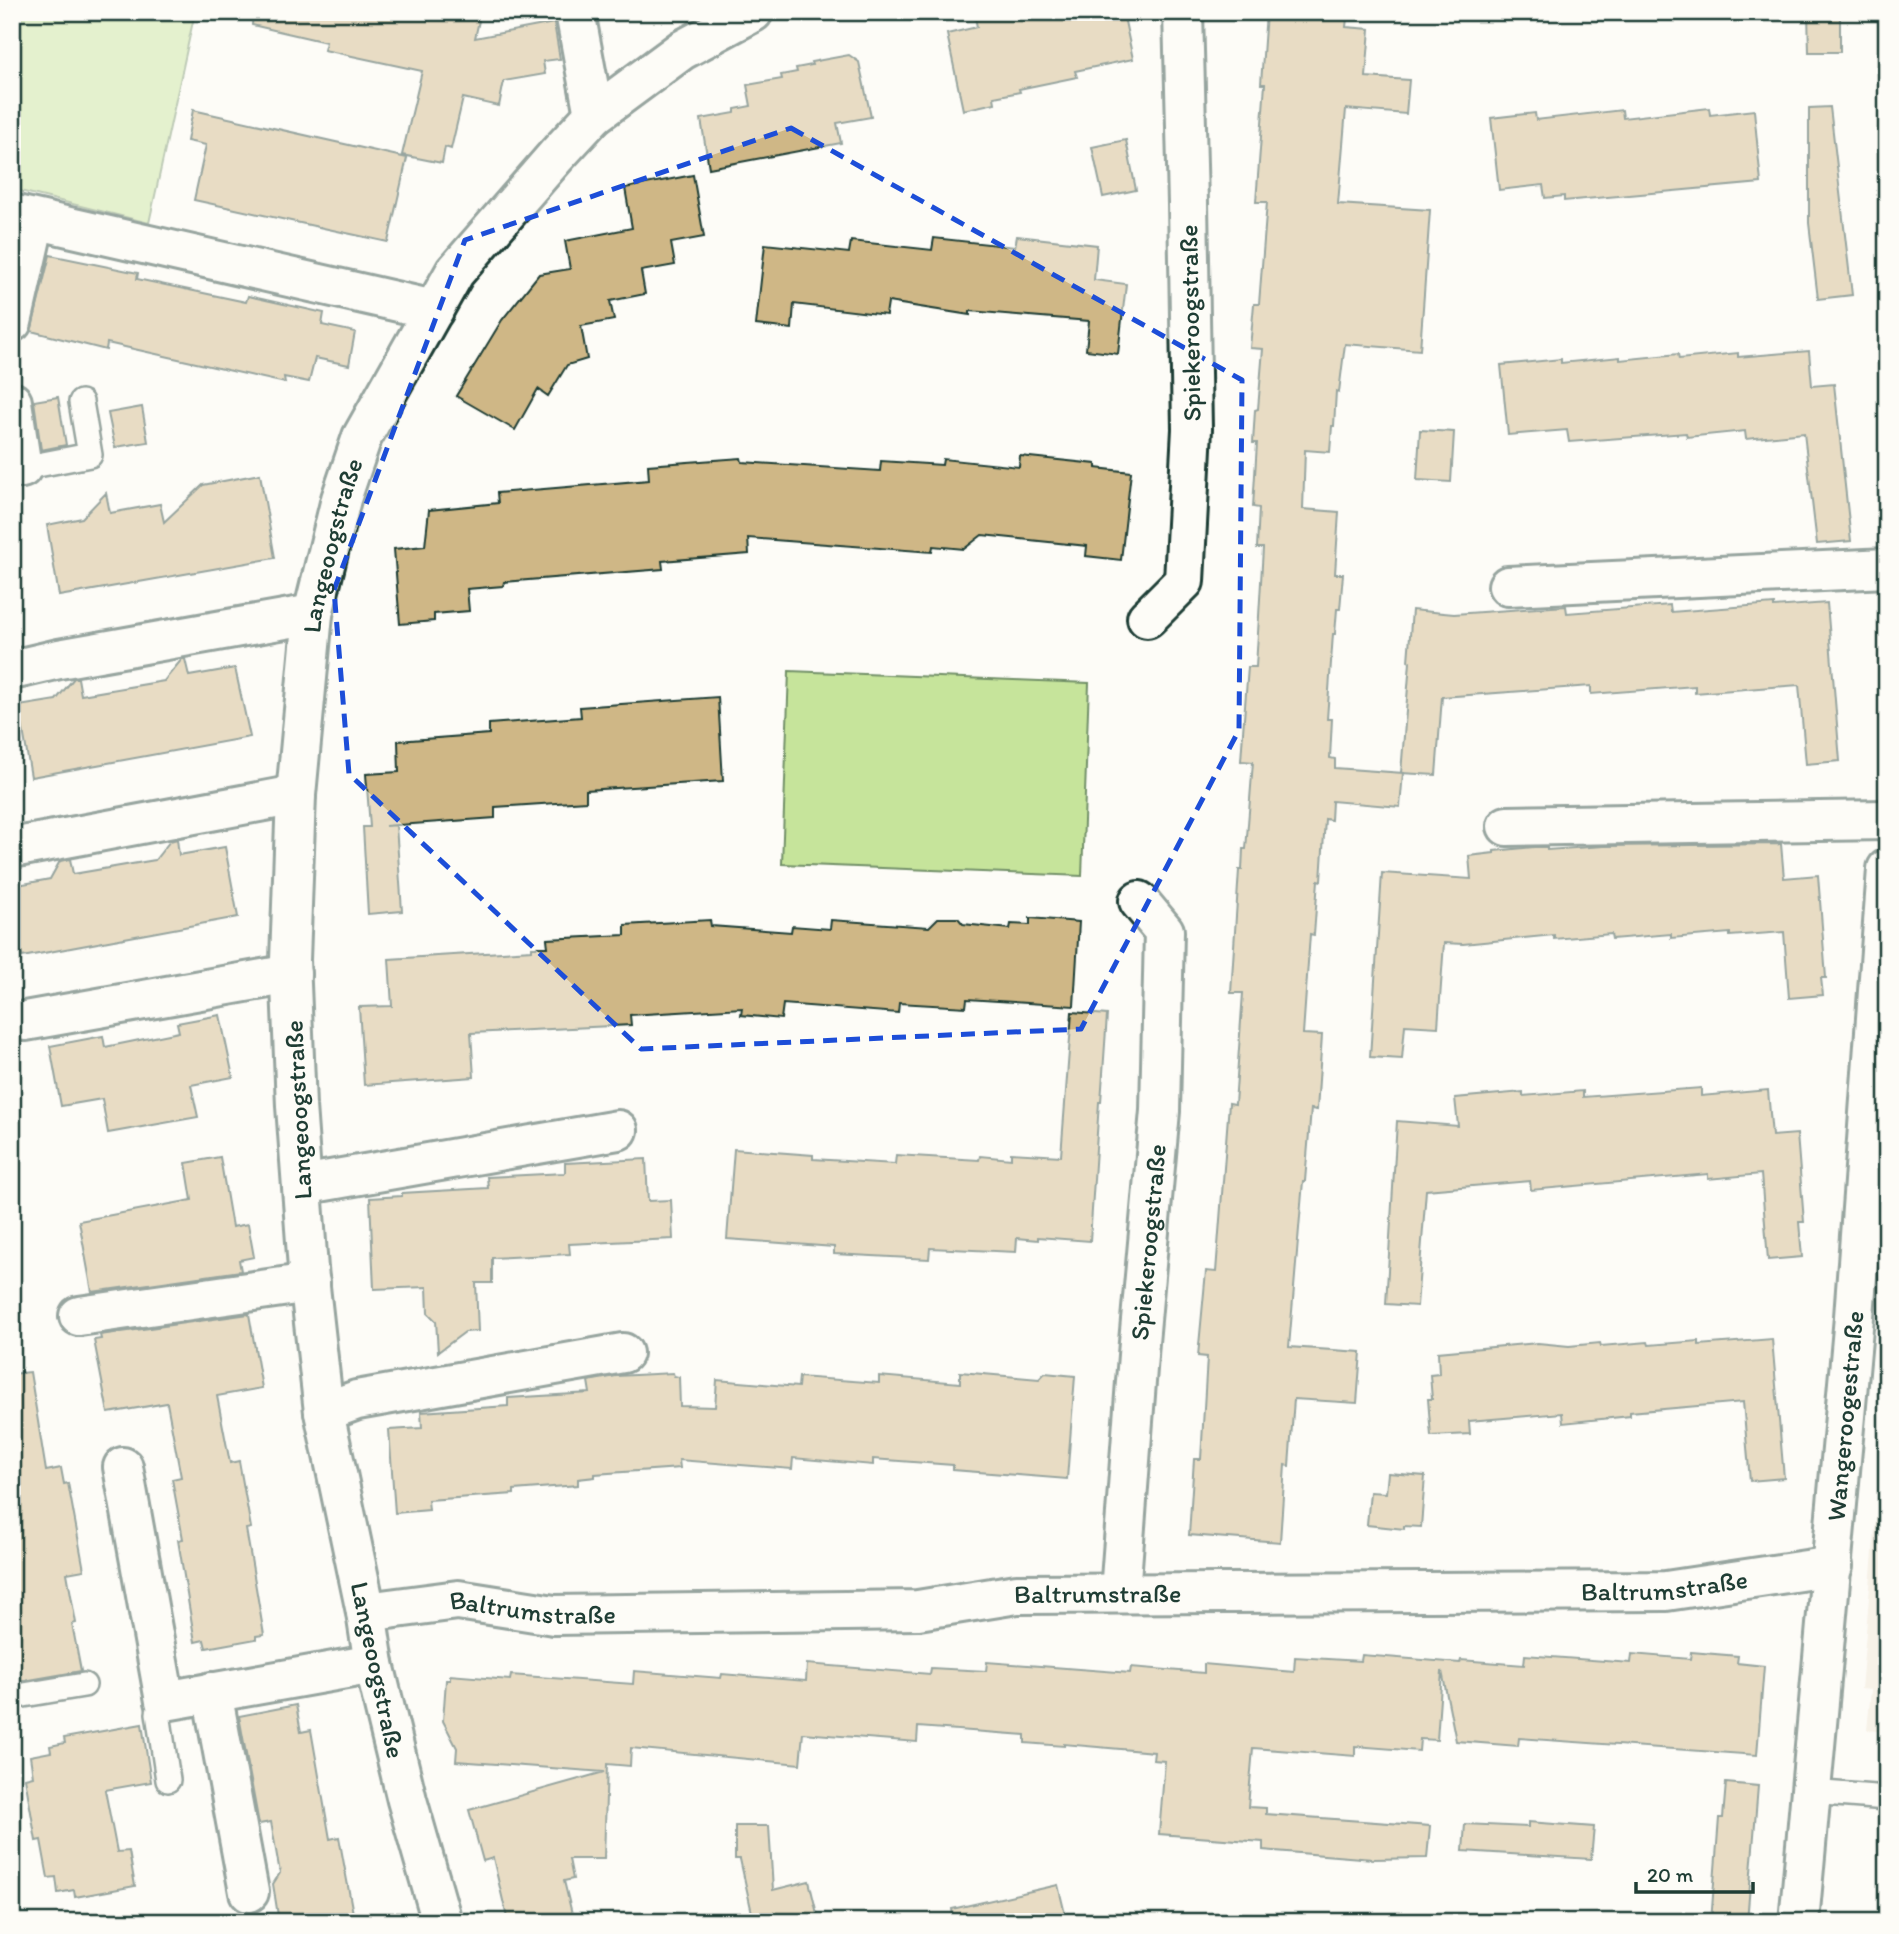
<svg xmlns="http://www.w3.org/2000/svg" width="1899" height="1934" font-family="Itim,sans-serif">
<rect width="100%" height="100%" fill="#fdfcf7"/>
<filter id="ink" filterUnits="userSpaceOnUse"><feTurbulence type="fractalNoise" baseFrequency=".0143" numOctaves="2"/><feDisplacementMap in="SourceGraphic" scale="14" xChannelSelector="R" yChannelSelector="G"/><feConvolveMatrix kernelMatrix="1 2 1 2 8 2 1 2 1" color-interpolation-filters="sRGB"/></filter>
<g filter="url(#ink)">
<path fill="#efe7d5" d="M1882 1449H1887V1732L1867 1730 1871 1690 1861 1689Z"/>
<path fill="#c6e49b" stroke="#729068" stroke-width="2" d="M12 12H195L149 223 12 189Z
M789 671 1089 683 1082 876 782 864Z"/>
<path fill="#cfb786" stroke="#1f3d34" stroke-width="2" d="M253 12H481L475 38 554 23 560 59 543 61 545 74 504 81 499 106 463 98 451 149 445 147 442 163 402 155 422 71 324 50 326 42 252 25Z
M998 12H1123L1133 59 1075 71 1077 77 1019 89 1020 92 994 97 995 103 963 110 947 34 977 27 975 17Z
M1266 12H1336V16L1347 18 1346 27 1370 29 1366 77 1409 80 1406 114 1346 109 1338 204 1430 210 1420 350 1345 344 1339 392 1336 391 1334 426H1332L1330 452 1305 450 1303 509 1339 512 1335 574H1343L1340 609H1337L1335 634H1333L1327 719H1332L1330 758 1335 759V768L1403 773 1400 807 1332 801 1331 820 1325 819 1321 881 1318 880 1314 935 1310 934 1303 1034 1322 1035 1317 1110 1311 1109 1305 1181H1303L1289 1347 1361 1352 1357 1403 1294 1399 1289 1466 1285 1465 1280 1542 1189 1535 1194 1459H1201L1207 1357 1198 1356 1206 1271 1216 1272 1229 1103 1235 1104 1243 993H1231L1239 870H1242L1243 849H1246L1253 762 1241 761 1243 732 1248 667H1256L1263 548H1257L1259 508 1253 507 1257 443H1253L1255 410 1258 409 1263 349 1250 348 1254 304H1259L1267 202H1256L1265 84H1261Z
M1808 12H1840V52H1809Z
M849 55 859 62 871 117 837 123 841 143 709 168 701 119 735 113V109L751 106 747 85 782 79 781 75 797 72 796 68 812 65 811 62Z
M1830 107 1852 295 1818 299 1809 223V108Z
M1709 108 1710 115 1754 110 1761 183 1564 201V196L1545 198 1543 185 1499 190 1491 118 1535 113 1536 120 1622 110 1623 118Z
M193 110 407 158 388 242 194 200 206 145 187 141Z
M1126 140 1136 190 1103 197 1092 147Z
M693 175 704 237 671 243 675 265 641 271 645 294 610 301 614 320 581 326 587 359 567 365 548 396 538 389 515 430 456 396 502 320 539 274 570 269 565 241 632 228 625 188Z
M1017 236 1097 245 1094 280 1126 284 1118 354 1086 350 1089 321 970 311V315L888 302 886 315 794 304 792 329 756 325 765 244 849 253 851 241 932 250 934 238 1015 247Z
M50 255 138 273 137 279 246 302 248 296 324 313 322 325 355 332 349 365 315 358 309 382 284 377 285 383 107 343 106 350 31 331Z
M1809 351 1812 386 1834 384 1851 541 1817 544 1804 433 1746 439 1745 431 1687 437 1686 433 1569 442 1567 430 1508 435 1501 365 1561 359V363L1620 357V360L1678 354 1679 359 1738 353V357Z
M58 397 66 445 41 450 34 401Z
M142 407 148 442 115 447 108 413Z
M1420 430 1454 432 1451 482 1417 480Z
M1020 456 1096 464V468L1131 472 1121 560 1086 556 1087 546 982 535 964 549 933 546 932 552 748 538 749 554 662 561 663 569 504 582 503 586 467 589 469 611 434 614V621L400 624 394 549 425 546 429 510 498 503 497 493 649 480 648 465 741 458 742 462 880 471 881 461 942 465 943 459 1019 467Z
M260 474 275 558 59 596 47 525 82 518 106 493 110 513 160 504 164 522 203 485Z
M1827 603 1840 761 1806 764 1799 685 1695 693V686L1591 694V686L1442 697 1436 775 1401 773 1410 662 1408 661 1412 610 1454 614 1566 606 1567 613 1670 605 1671 612 1774 604V607Z
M182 659H185L189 676 235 668 250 737 31 777 19 706 56 700 74 678H78L81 695 164 681Z
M718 697 723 781 586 790V801L495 807V818L385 826 396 825 402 911 368 914 363 827H370L366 774 399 772 398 741 489 734V724L581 717 580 707Z
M177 839 179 855 225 847 238 917 22 957 12 899V886L50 879 60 861 70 859 73 874 155 860 170 841Z
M1781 844 1784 878 1818 875 1826 978H1821L1823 995 1789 998 1784 932 1730 936V933L1671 938V934L1612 939 1611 934 1554 939V935L1463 944 1444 943 1438 1027 1405 1025 1402 1059 1370 1057 1382 873 1471 879 1469 856 1494 853V851L1534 847H1547V850L1604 846Z
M938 918H958L963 924 1010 929 1011 924 1030 925V918L1079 922 1074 1006 967 999 966 1007 899 1003 898 1013 783 1004 781 1019 741 1015 742 1008 630 1015 631 1025 471 1033 474 1077 364 1085 359 1007 392 1006 389 959 532 950V947H548L547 939 625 935V925L710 920 711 926 791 932 792 926 830 929 831 920 929 927Z
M1072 1012 1107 1015 1101 1102H1099L1090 1241 1038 1237V1240L1017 1238 1016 1252 930 1248 929 1259 834 1254V1247L727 1239 734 1149 813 1155V1159L895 1164 896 1155 979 1160 980 1156 1011 1159V1153L1061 1156Z
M220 1015 233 1077 191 1085 198 1117 108 1133 102 1099 61 1106 50 1046 103 1036 105 1047 179 1032 177 1023Z
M1701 1088V1096L1768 1090 1772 1136 1797 1134 1804 1222H1799L1802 1257 1768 1260 1761 1174 1708 1179V1174L1531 1190 1530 1181 1426 1190 1417 1306 1386 1304 1397 1121 1458 1126 1455 1098 1523 1092V1096L1583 1091V1097Z
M220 1157 232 1227 248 1224 254 1257 239 1260 241 1271 92 1292 79 1221 192 1200 186 1163Z
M646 1159 648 1201 671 1200 673 1239 569 1244 570 1254 492 1258V1283H476L478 1331 465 1332 438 1352 436 1321 428 1313 427 1287 374 1289 370 1198 402 1196V1193L488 1188 487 1177 565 1173V1163Z
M249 1314 262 1388 217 1396 230 1463 239 1461 251 1528 246 1529 264 1635 256 1636V1639L206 1648 204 1640 195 1642 178 1540 183 1539 172 1479 181 1477 167 1403 108 1413 94 1340 101 1339 100 1335Z
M1772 1339 1784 1478 1750 1481 1743 1402 1630 1412V1416L1563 1423 1562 1413 1469 1421 1470 1434 1431 1436 1428 1399H1432L1430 1375 1439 1374 1438 1352 1538 1343 1569 1346 1600 1343 1601 1346 1648 1342 1649 1345 1699 1341V1345Z
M30 1372 46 1471 61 1468 64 1484 68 1483 84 1570 67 1573 76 1623 72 1624 81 1671 12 1683V1374Z
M960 1372 1039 1379 1045 1373 1075 1376 1067 1479 953 1470V1465L873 1459V1465L793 1458 792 1469 679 1460 680 1468 595 1474V1477L578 1479V1485L514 1490V1494L428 1500 429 1510 395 1513 389 1430 422 1428 421 1412 508 1406V1398L590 1393 588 1381 616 1376 673 1373 674 1376 679 1377 680 1406 715 1407 717 1380 798 1387 799 1377 879 1383V1376L960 1383Z
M1388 1473 1425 1476 1421 1527 1404 1526V1529L1367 1525 1370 1492 1386 1493Z
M1691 1652 1738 1656 1737 1663 1764 1666 1757 1755 1519 1738 1518 1746 1456 1741 1442 1671 1437 1740 1420 1739 1419 1751 1355 1746V1756L1253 1748 1248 1807 1266 1808V1814L1430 1826 1427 1858 1373 1859 1263 1850V1842L1159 1834 1165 1761 1153 1760 1154 1752 1064 1744V1746L1025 1743V1735L918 1727 917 1742 803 1733 800 1764 631 1748 630 1766 607 1764 604 1859H569L573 1879 564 1881 574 1922H508L493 1858 483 1861 469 1810 604 1772 456 1761 457 1748 443 1721 446 1680H450V1675L510 1680 511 1675 633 1684 634 1671 721 1678 722 1674 806 1681 807 1664 930 1674 931 1668 986 1671 987 1662 1130 1673 1131 1667 1204 1673V1664L1294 1672 1295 1657 1361 1661 1362 1655 1460 1663 1461 1660 1524 1665 1525 1655 1631 1663 1632 1654 1690 1659Z
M296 1705 301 1732 311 1730 330 1839 339 1837 354 1919 335 1922H279L273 1884 280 1873 271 1822 259 1824 239 1716Z
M142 1724 151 1782 105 1790 117 1852 129 1851 135 1886 75 1897 74 1890 58 1893 56 1877 48 1878 41 1840 36 1841 25 1778 33 1776 30 1756 51 1752 50 1746 65 1743 64 1738Z
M1726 1783 1758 1786 1747 1922H1711L1719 1818H1723Z
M1528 1822 1594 1827 1591 1859 1463 1851 1465 1824 1528 1827Z
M735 1826H769L773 1890 809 1881 819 1922H754L740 1859H735Z
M1058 1885 1067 1922H954L952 1909Z"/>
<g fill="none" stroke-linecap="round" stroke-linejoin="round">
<g stroke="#1f3d34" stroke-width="28">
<path id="lane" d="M22 468 90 455 81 402
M12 1697 84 1685
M165 1701 158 1713 168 1780
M1811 1792 1887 1798"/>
</g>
<g stroke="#1f3d34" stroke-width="44">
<g id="street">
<path d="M575 12 594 115"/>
<path d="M12 214 434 310"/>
<path d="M12 322 35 220"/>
<path d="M12 402 22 468"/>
<path d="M1508 586 1887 568"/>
<path d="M1147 618 1184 581 1192 429 1188 203 1183 12"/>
<path d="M12 670 59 659 313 614"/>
<path d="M1507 826 1887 820"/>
<path d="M12 848 296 795"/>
<path d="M25 1021 291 974"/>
<path d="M302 1185 618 1130"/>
<path d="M79 1316 310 1283"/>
<path d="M324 1412 357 1400 623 1353"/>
<path d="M123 1467 165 1701 374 1664"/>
<path id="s1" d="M1120 1593 1139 1342 1160 1111 1164 931 1139 901"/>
<path id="s2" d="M366 1612 458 1600 554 1615 918 1610 1017 1594 1666 1591 1833 1566"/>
<path d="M212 1692 249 1892"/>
<path id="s3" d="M442 1922 407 1800 374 1664 366 1612 324 1412 308 1269 296 1106 290 960 296 795 313 614 341 499 362 437 455 272 556 156 594 115 682 50 753 12"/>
<path id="s4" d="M1799 1922 1854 1317 1887 869"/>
</g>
</g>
<use href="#lane" stroke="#fdfcf7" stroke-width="23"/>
<use href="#street" stroke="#fdfcf7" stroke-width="38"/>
</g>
</g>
<path d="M0 0H1899V1934H0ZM791 128 1242 380 1239 730 1081 1029 641 1049 349 774 334 590 465 240Z" fill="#fdfcf7" fill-opacity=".55" fill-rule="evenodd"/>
<path fill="none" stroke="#1d4ed8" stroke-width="5" stroke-dasharray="14 9" stroke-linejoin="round" d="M791 128 1242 380 1239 730 1081 1029 641 1049 349 774 334 590 465 240Z"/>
<g text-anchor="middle" stroke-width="6" stroke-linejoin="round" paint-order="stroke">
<g font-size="26" fill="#1f3d34" stroke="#fdfcf7">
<text transform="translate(1190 323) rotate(-91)" y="9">Spiekeroogstraße</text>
<text dy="9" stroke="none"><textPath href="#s3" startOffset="1395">Langeoogstraße</textPath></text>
<text transform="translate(298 1110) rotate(-93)" y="9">Langeoogstraße</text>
<text dy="9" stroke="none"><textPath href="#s1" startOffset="352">Spiekeroogstraße</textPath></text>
<text dy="9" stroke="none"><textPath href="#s4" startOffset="508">Wangeroogestraße</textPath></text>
<text dy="9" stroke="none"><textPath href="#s2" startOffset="1302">Baltrumstraße</textPath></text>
<text dy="9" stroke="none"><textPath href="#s2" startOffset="735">Baltrumstraße</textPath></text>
<text dy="9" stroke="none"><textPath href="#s2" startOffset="168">Baltrumstraße</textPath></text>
<text transform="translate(378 1670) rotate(78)" y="9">Langeoogstraße</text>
</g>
</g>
<rect width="1899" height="1934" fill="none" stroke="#fdfcf7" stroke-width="42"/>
<rect x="21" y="21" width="1857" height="1892" fill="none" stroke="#1f3d34" stroke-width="2.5" filter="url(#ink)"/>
<path d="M1636 1882v10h117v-10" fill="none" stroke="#1f3d34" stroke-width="3.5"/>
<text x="1647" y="1882" font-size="21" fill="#1f3d34" stroke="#fdfcf7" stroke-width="5" paint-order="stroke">20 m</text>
</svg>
